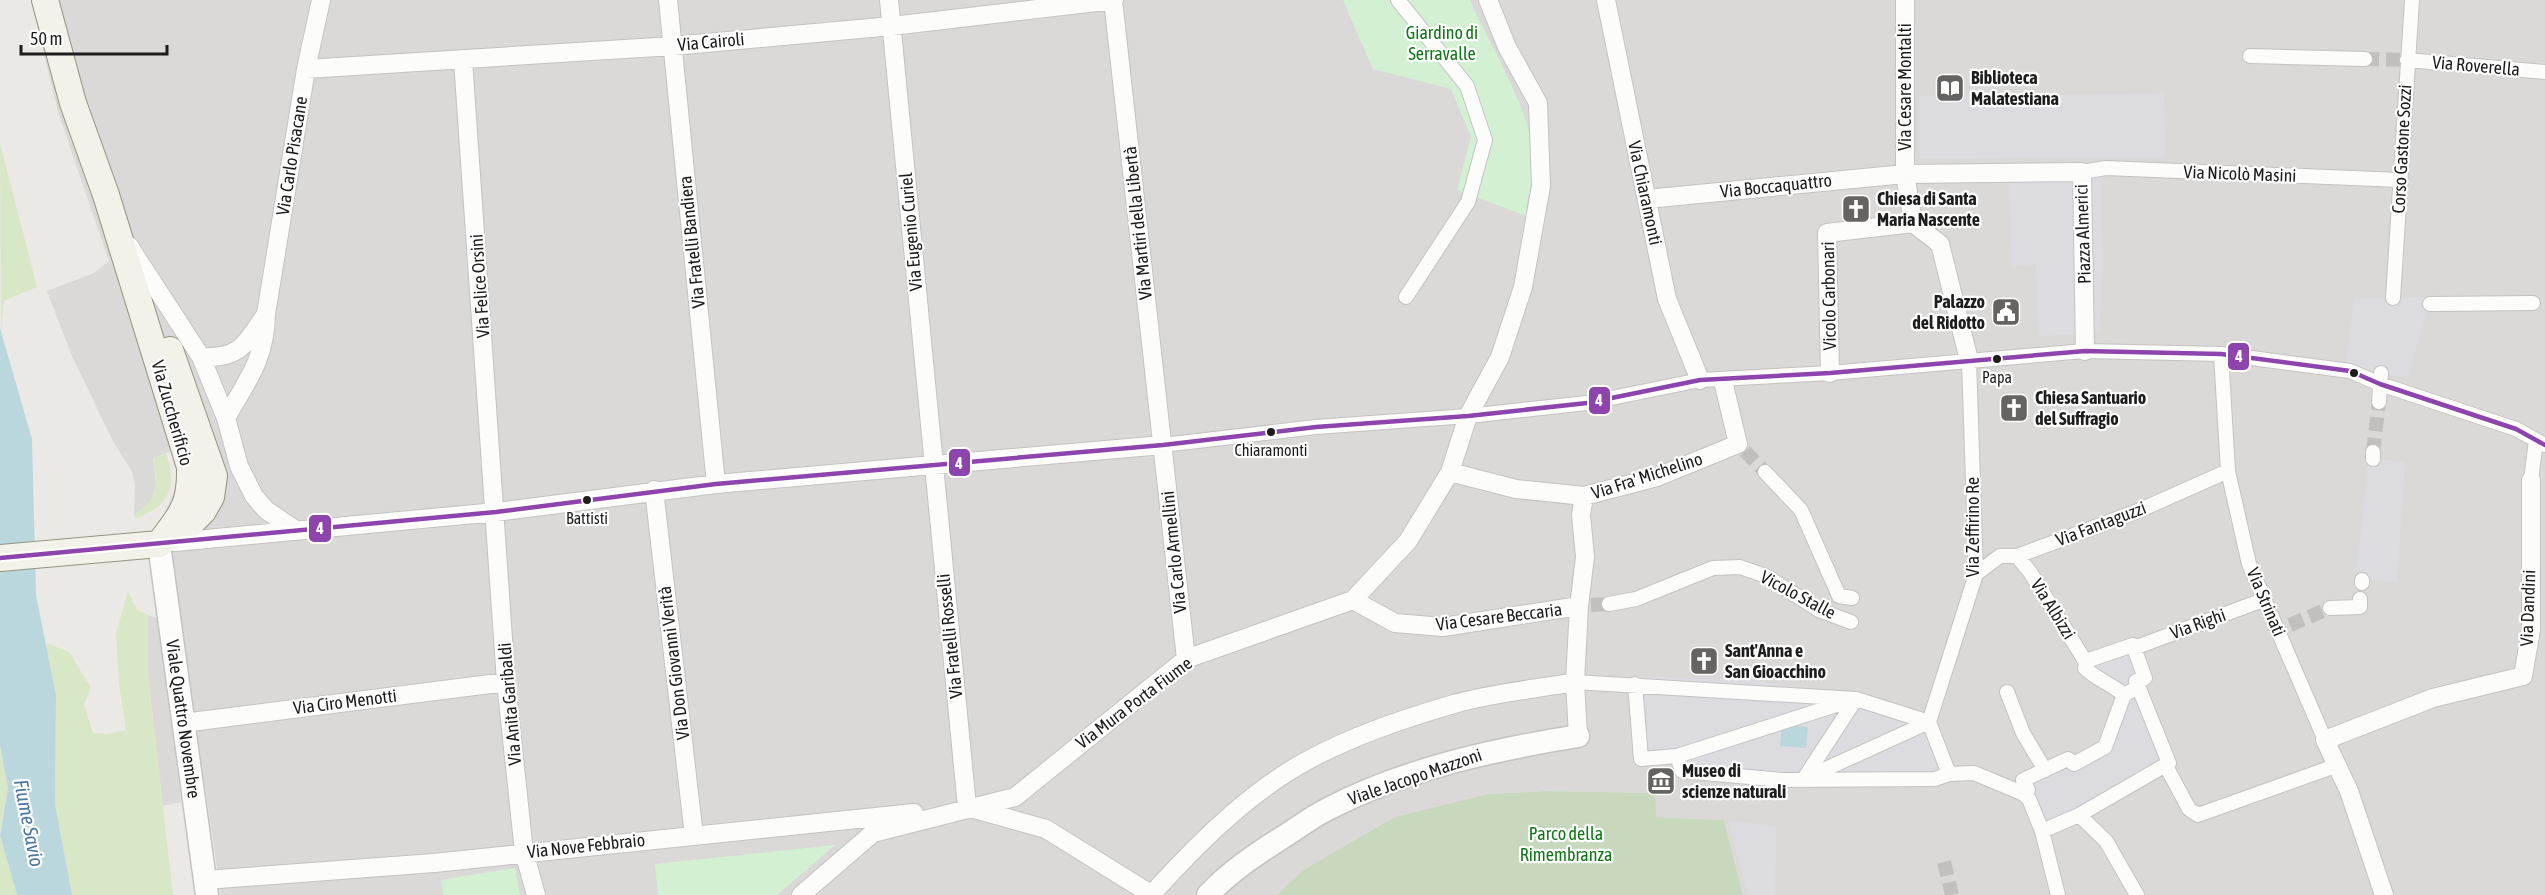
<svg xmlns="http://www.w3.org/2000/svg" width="2545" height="895" font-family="'Asap Condensed',sans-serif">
<rect width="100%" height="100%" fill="#ebe9e6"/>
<path fill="#dad9d7" d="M31 0H2545V895H1743L1724 820 1655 817 1654 793 1545 791 1489 794 1302 871 1277 895H221L165 513 182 473 174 450 153 458 156 485 151 503 134 514 135 486 132 472 113 441 71 354 47 291 94 273 109 261 58 112Z
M148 615 158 618 181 802 163 806 148 676Z"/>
<path fill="#d8e7c6" d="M0 143 37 287 4 301 1 330Z
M166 453C178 488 169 506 135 519L134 514C161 496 157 488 153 458Z
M128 591 137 610 148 615V676L173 895H72L55 804 56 695 46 643 69 652 91 688 84 705 93 733 107 734 126 730 119 684 116 634Z
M0 745 8 788 0 830Z
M0 835 17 895H0Z"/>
<path fill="#c7d8bc" d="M1545 791 1655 793 1656 817 1724 820 1743 895H1277L1302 871 1395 817 1489 794Z"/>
<path fill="#d4f0d3" d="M1343 0H1470C1496 60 1544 126 1534 195H1528L1526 216 1457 190 1471 137 1451 89 1373 69Z
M835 845 777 895H658L655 864Z
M515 868 520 895H443L441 880Z"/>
<path fill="#dcdce0" d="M2164 94 2165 157 1919 159V96Z
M2008 165H2100L2103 263 2099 333 2039 336 2036 264 2012 266Z
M2431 297 2407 379 2346 364 2354 299Z
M2369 458 2405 462 2397 582 2356 579Z
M2133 645 2145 678 2137 681 2169 763 2047 829 2023 780 2105 747 2124 695 2085 668Z
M1634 676 1749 680 1842 694 1941 724 1950 779 1673 778 1672 761 1641 764Z
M1728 821 1776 826 1775 895H1748Z"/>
<path fill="#bad7dd" d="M0 328 32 439 36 595 56 695 55 804 72 895H17L0 835 8 788 0 745Z
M1782 725 1808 727 1806 748 1780 746Z"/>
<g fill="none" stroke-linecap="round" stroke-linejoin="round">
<path stroke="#c2c0be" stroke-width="14" stroke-dasharray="14 7" stroke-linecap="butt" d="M2365 59 2407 60
M1745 451 1765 472
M2373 452 2379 402
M1591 605 1609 604
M2290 625 2330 608
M1944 862 1952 895"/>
<g stroke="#c4c3c2" stroke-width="16">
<path id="pedestrian" d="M1398 0 1467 86 1485 140 1468 202 1406 297
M2250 56 2365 59
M2407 60 2545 72
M2082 172 2106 168 2400 180
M2393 298 2412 0
M2430 304 2533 303
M2221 354 2228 471 2249 564 2325 740
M2379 402 2381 373
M1163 445 1316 427 1468 416 1587 403 1700 380 1830 373 2085 351 2221 354 2350 371 2380 384 2516 429 2545 445
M2373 459V452
M1765 472 1801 510 1839 596 1852 598
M2531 480 2536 440
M2017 556 2030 572 2087 664 2085 668C2097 680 2112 684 2124 695
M1976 574 2000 556H2017L2138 511 2228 471
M2362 580V583
M1609 604 1636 599 1713 568 1740 567 1766 576 1819 610 1851 622
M2330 608 2360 607V599
M2087 664 2089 660 2133 645 2134 648 2263 600
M1575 682 1856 699 1929 722
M1635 684 1641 759 1677 756 1682 771 1783 780 1935 779 1949 774 1974 773 2022 793 2029 799 2042 831 2058 895
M2007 692 2023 733 2045 770
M1929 722 1976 574 1969 360
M1929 722 1949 774
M1677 756 1849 701
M2166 766 2189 809 2198 815 2338 765
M1808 777 1929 722
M1803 780 1856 699
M2022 793 2028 790 2023 780 2068 759 2074 764 2105 747 2124 695 2138 687
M2079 815 2106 841 2137 895
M2042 831 2079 815 2169 763 2136 681 2145 678 2134 648"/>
</g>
<g stroke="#c4c3c2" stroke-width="20">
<path id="minor" d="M668 0 716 484
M889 0 967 807
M1113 0 1186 659
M1606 0 1667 299 1700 380
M1905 0V174L1913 223 1940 244 1969 360
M463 60 506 682 524 852 536 895
M306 69 673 46 892 26 1114 0
M1647 199 1905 174 2082 172 2085 351
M129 246 201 357 226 418 239 466 254 496 266 510 297 531
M201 357C241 359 246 343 266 314
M1830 373 1827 233 1913 223
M226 418C248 379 265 360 266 314L306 69 321 0
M1450 472 1516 489 1584 496
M654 490 694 836
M164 543 496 512 716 484 1163 445
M1353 600 1395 623 1443 627 1579 606
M183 723 506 682
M1578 736 1575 682 1579 606 1585 557 1581 515 1584 496 1657 477 1738 444 1723 381
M971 808 1046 829 1152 895
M205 880 434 863 914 813
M801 895 873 833 1015 797 1186 659 1353 600 1408 541 1450 472 1468 416 1500 357 1523 287 1541 186 1538 103 1507 47 1488 0
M1151 895C1192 850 1235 806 1286 773 1336 741 1398 720 1454 704 1493 693 1536 689 1575 682
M2384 895 2349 791 2325 740 2433 698 2523 676 2531 630V480"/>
</g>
<g stroke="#c4c3c2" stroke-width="25">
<path id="tertiary" d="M159 544 207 895
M1208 895C1228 873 1255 855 1280 839 1295 830 1310 818 1326 810 1404 769 1492 750 1578 736"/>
</g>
<g stroke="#93947f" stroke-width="28">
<path id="secondary" d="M45 0 73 103 106 195 190 467C191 505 182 514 159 544
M0 558 159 544 191 523 203 511 211 497 214 476 170 350"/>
</g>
<use href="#pedestrian" stroke="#fcfcfb" stroke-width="14"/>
<use href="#minor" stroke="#fcfcfb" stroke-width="18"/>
<use href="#tertiary" stroke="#fcfcfb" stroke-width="22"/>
<use href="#secondary" stroke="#f2f2ea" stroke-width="26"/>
<g stroke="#fff" stroke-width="9">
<path id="bus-1" d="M0 558 496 512 716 484 1163 445 1316 427 1468 416 1587 403 1700 380 1830 373 2085 351 2221 354 2350 371 2380 384 2516 429 2545 445"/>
</g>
<use href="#bus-1" stroke="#8e44ad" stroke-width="4.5"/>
</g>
<defs>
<g id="library-square" transform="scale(1.5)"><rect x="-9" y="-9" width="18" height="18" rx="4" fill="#656463" stroke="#fff"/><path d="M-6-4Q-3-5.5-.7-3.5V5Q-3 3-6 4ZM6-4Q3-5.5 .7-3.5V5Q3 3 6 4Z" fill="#fff"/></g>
<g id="church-square" transform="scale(1.5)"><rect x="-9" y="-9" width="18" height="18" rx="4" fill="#656463" stroke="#fff"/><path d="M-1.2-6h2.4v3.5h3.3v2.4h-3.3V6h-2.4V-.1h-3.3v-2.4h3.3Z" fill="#fff"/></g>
<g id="civic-square" transform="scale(1.5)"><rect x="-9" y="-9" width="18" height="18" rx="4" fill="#656463" stroke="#fff"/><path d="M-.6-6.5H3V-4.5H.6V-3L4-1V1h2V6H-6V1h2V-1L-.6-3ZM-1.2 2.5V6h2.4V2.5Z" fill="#fff"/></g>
<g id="museum-square" transform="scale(1.5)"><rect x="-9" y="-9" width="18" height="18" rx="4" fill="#656463" stroke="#fff"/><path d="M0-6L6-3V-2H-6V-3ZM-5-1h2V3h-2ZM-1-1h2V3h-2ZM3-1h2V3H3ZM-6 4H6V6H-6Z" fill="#fff"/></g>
</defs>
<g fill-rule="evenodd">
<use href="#library-square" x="1950" y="88"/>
<use href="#church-square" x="1856" y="209"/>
<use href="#civic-square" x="2006" y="312"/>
<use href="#church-square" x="2014" y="408"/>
<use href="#church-square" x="1704" y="661"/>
<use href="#museum-square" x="1661" y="781"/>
</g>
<g fill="#1d1d1d" stroke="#fff" stroke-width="2">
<circle cx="1997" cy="359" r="5"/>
<circle cx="2354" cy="373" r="5"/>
<circle cx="1271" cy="432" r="5"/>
<circle cx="587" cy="500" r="5"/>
</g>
<g text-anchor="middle" stroke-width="4.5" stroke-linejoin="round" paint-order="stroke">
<g font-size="16" fill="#1d1d1d" stroke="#fff">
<text x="1997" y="383">Papa</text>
<text x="1271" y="456">Chiaramonti</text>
<text x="587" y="524">Battisti</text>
</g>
<g font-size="18" fill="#107516" stroke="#fff">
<text x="1442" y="39">Giardino di<tspan x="1442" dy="21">Serravalle</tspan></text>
<text x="1566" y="840">Parco della<tspan x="1566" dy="21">Rimembranza</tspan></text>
</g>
<g font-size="18" fill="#1d1d1d" stroke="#fff">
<text transform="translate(711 42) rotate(-5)" y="6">Via Cairoli</text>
<text transform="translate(2476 66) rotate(5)" y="6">Via Roverella</text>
<text transform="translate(1905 87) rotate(-90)" y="6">Via Cesare Montalti</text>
<text transform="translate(2402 149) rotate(-87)" y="6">Corso Gastone Sozzi</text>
<text transform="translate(292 156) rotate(-81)" y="6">Via Carlo Pisacane</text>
<text transform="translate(2240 174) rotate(2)" y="6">Via Nicolò Masini</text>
<text transform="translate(1776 186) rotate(-6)" y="6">Via Boccaquattro</text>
<text transform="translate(1645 193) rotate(78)" y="6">Via Chiaramonti</text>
<text transform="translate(1138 223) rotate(-96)" y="6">Via Martiri della Libertà</text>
<text transform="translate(911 232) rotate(-95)" y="6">Via Eugenio Curiel</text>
<text transform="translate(2083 234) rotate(-92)" y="6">Piazza Almerici</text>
<text transform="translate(692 242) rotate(-96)" y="6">Via Fratelli Bandiera</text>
<text transform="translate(480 286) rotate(-94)" y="6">Via Felice Orsini</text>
<text transform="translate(1829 296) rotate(-91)" y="6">Vicolo Carbonari</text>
<text transform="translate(172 413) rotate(74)" y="6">Via Zuccherificio</text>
<text transform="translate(1647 476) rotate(-18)" y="6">Via Fra' Michelino</text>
<text transform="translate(2101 524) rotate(-21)" y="6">Via Fantaguzzi</text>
<text transform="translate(1973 527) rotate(-90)" y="6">Via Zeffirino Re</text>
<text transform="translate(1174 552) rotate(-96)" y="6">Via Carlo Armellini</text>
<text transform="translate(1798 595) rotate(28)" y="6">Vicolo Stalle</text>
<text transform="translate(2266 602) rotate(67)" y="6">Via Strinati</text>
<text transform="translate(2528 608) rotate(-88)" y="6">Via Dandini</text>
<text transform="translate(2053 609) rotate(58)" y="6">Via Albizzi</text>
<text transform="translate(1499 617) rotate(-7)" y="6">Via Cesare Beccaria</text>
<text transform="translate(2198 624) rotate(-20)" y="6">Via Righi</text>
<text transform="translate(950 636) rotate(-96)" y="6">Via Fratelli Rosselli</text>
<text transform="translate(674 663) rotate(-97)" y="6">Via Don Giovanni Verità</text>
<text transform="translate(345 702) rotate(-7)" y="6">Via Ciro Menotti</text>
<text transform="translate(1134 703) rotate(-37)" y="6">Via Mura Porta Fiume</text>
<text transform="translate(510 704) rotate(-95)" y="6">Via Anita Garibaldi</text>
<text transform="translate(183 719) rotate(82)" y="6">Viale Quattro Novembre</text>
<text transform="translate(1415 777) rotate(-19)" y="6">Viale Jacopo Mazzoni</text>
<text transform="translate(586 846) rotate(-6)" y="6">Via Nove Febbraio</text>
</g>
<g font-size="18" font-weight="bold" fill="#1d1d1d" stroke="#fff" text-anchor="start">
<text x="1971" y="84">Biblioteca<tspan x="1971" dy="21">Malatestiana</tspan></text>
<text x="1877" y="205">Chiesa di Santa<tspan x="1877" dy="21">Maria Nascente</tspan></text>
<text x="1985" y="308" text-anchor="end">Palazzo<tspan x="1985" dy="21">del Ridotto</tspan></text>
<text x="2035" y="404">Chiesa Santuario<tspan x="2035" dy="21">del Suffragio</tspan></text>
<text x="1725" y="657">Sant'Anna e<tspan x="1725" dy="21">San Gioacchino</tspan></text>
<text x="1682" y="777">Museo di<tspan x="1682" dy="21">scienze naturali</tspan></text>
</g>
<g font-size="20" font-style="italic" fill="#4b78a0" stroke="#fff">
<text transform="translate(29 823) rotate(79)" y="7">Fiume Savio</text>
</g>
</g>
<g stroke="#fff" stroke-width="2">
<rect x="2227" y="342" width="23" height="29" rx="6" fill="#8e44ad"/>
<rect x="1588" y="386" width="23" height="29" rx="6" fill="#8e44ad"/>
<rect x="948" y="448" width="23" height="29" rx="6" fill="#8e44ad"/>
<rect x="308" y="514" width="24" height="29" rx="6" fill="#8e44ad"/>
</g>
<g font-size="16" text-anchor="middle" font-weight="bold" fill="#fff">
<text x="2239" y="362">4</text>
<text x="1599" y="406">4</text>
<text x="959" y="469">4</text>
<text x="320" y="534">4</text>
</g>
<path d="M21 45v9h146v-9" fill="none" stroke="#1d1d1d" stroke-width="3"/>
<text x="30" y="45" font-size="18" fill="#1d1d1d" stroke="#ffffff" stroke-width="4.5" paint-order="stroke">50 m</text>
</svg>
